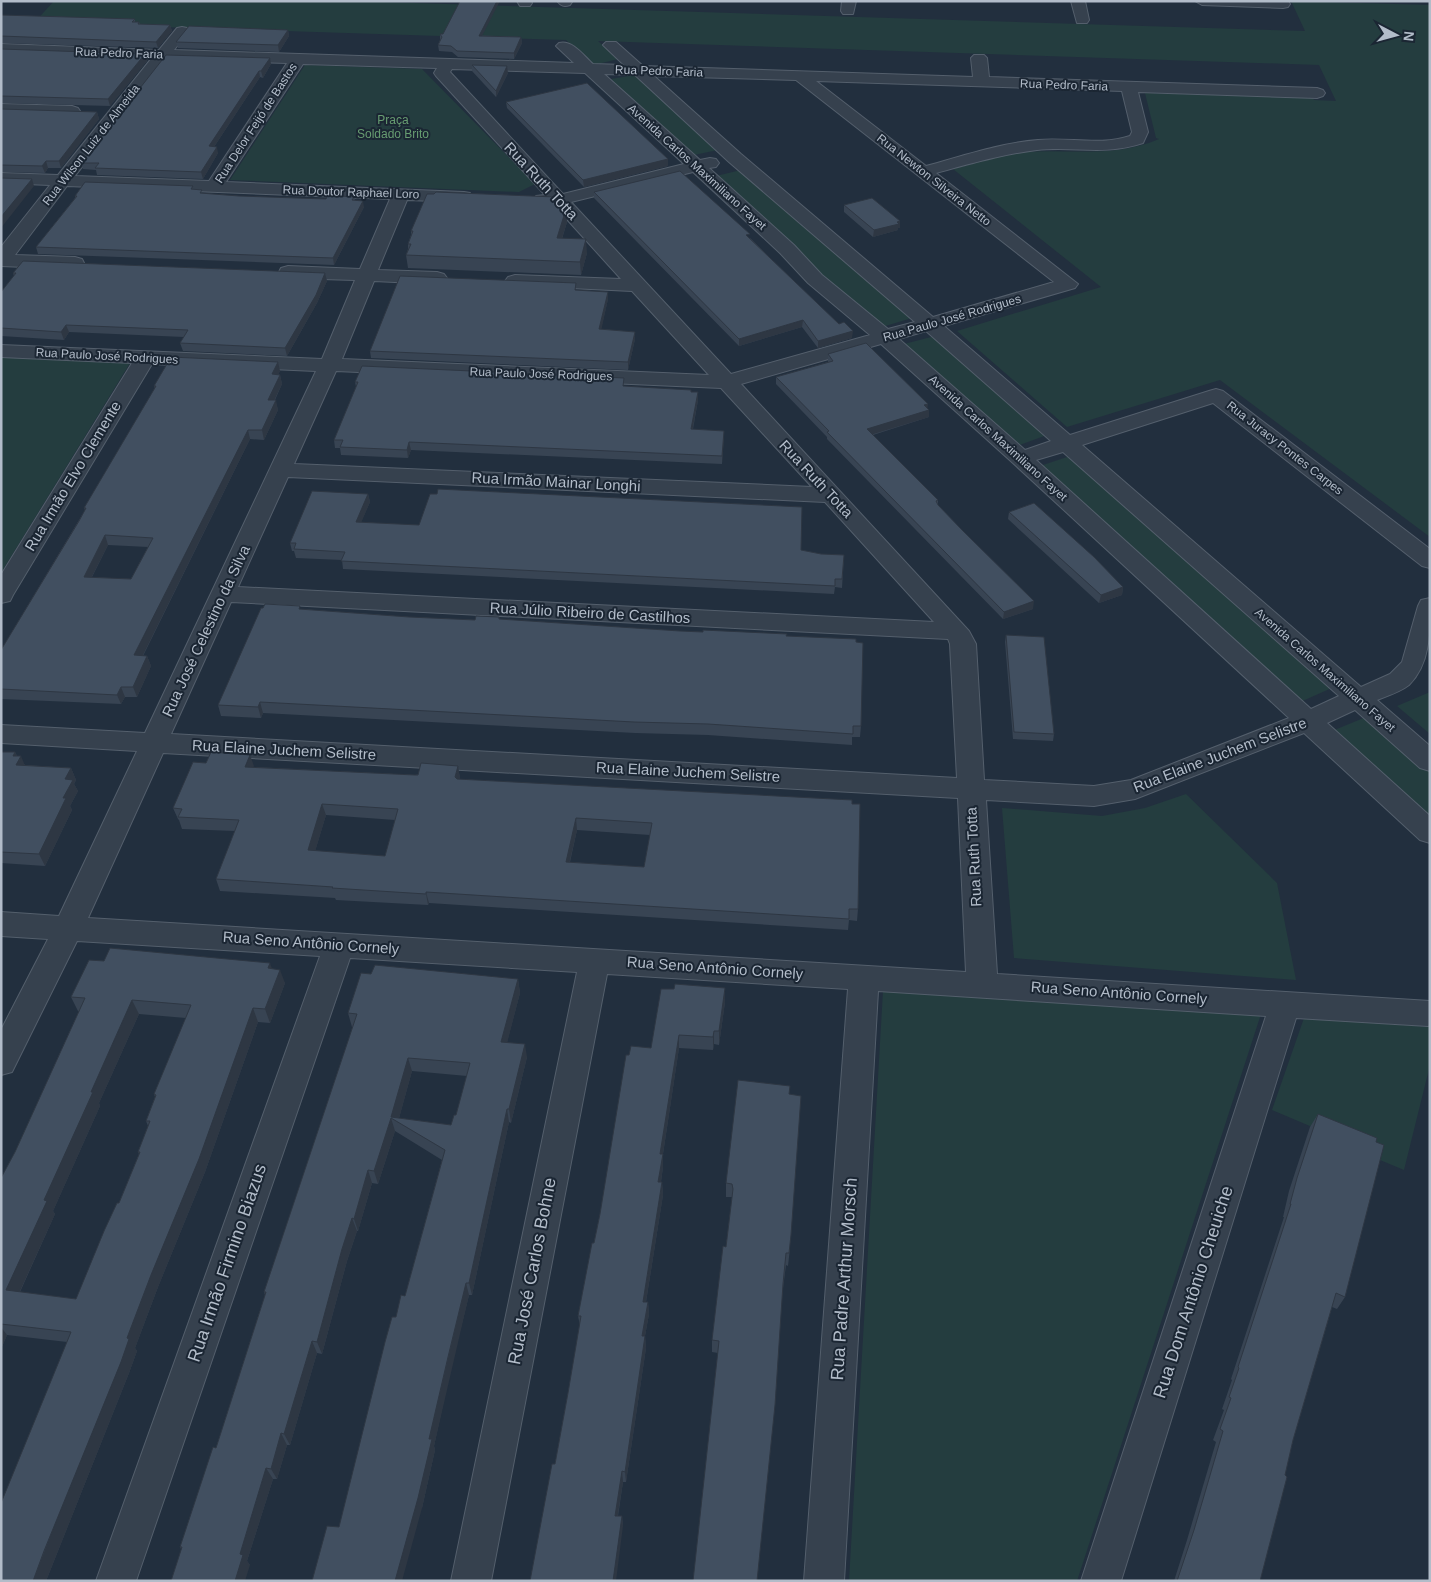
<svg xmlns="http://www.w3.org/2000/svg" width="1431" height="1582" font-family="Helvetica,sans-serif">
<rect width="100%" height="100%" fill="#222f3e"/>
<path fill="#243d3f" d="M54 1H352L1305 31 1291 1 1430 5V537L1220 380 1067 427 957 331 1101 287 953 169C974 164 1002 153 1023 152 1069 149 1116 158 1159 139L1156 138 1145 93 1313 98 1314 100 1336 101 1319 65 598 41 618 59 594 65 566 40 34 23Z
M305 65 422 69 535 184 519 192 230 180Z
M635 75 718 150 694 155 611 79Z
M741 170 912 318 882 327 823 279 716 176Z
M935 336 1047 435 1017 446 904 344Z
M1 357 130 363 1 573Z
M1070 456 1334 687 1298 703 1040 466Z
M1430 692V734L1397 706Z
M1366 717 1430 772V821L1332 731Z
M1186 794 1277 883 1296 980 1014 958 1002 808 1102 816 1145 808Z
M883 991 1261 1014 1077 1581H849Z
M1304 1018 1430 1027V1065L1404 1170 1368 1155 1369 1151 1272 1110Z"/>
<g fill="none" stroke-linecap="round" stroke-linejoin="round">
<g stroke="#545f6c" stroke-width="2">
<path id="minor" d="M517 1H531L532 3 530 6H520Z
M557 1H572V2L570 5C564 7 561 6 557 1Z
M842 1H856L853 14H843L841 11Z
M1071 1H1085L1089 20 1087 23H1077Z
M1195 1H1288L1290 4 1288 7 1283 8 1202 5Z
M182 27 187 28 189 31 174 50 574 63 556 46 559 43C572 39 584 56 593 64L624 65 603 45 606 42H616L643 66 973 77 971 58 974 55H984L987 58 989 77 1317 88 1323 90 1325 93 1323 96 1317 98 1138 92 1148 132 1143 143C1104 156 1075 146 1037 150 1003 154 970 164 936 173L1078 284 1075 288 944 326 1070 435 1209 391 1216 389 1223 391 1430 549V568L1422 566 1213 403 1082 445 1361 687 1390 674 1402 662 1418 606 1421 600 1430 598C1430 631 1431 663 1409 685 1400 692 1387 696 1377 700L1430 746V771L1420 768 1355 710 1327 723 1430 816V843L1420 840 1304 733 1135 799 1094 806 986 800 997 974 1430 1001V1025L1428 1026 1296 1018 1121 1581H1081L1266 1016 878 991 844 1581H804L848 989 607 974 491 1581H451L577 972 350 958 136 1581H96L320 956 77 941 12 1072 1 1075V1030L48 939 1 936V912L59 916 137 751 1 743V725L145 733 316 371 152 364 13 595 10 601 1 603V575L132 363 1 357V345L322 359 355 280 288 278 281 276 279 272 281 268 288 266 360 269 390 199 67 186 15 255 75 257 82 259 84 263 82 267 75 269 1 266V247L50 185 1 183V173L58 175 151 59 1 54V44L159 50 177 28ZM167 59 287 63 209 181 75 176ZM303 64 437 68 434 73 436 76 545 195 536 196 533 200 536 204 554 205 621 279 515 275 508 277 505 281 508 285 632 291 709 375 342 359 374 281 437 284 444 282 447 278 444 274 437 272 378 270 407 200 464 202 470 201 473 197 470 193 464 192 226 182ZM452 69 585 73 684 164 563 194 450 72ZM604 74 635 75 729 162 915 322 888 329 822 275 794 245 709 168 716 167 719 163 716 159 710 158 700 160ZM654 76 796 80 1054 282 933 317 741 154ZM816 81 1122 91 1132 132 1130 136C1100 146 1069 137 1038 140 1000 143 963 156 926 166ZM693 172 780 253 808 283 870 335 731 374 571 202ZM926 331 1051 441 1025 450 899 339ZM881 344 1013 463 1289 718 1131 780 1094 786 984 780 976 644 969 631 741 384ZM336 371 721 388 812 487 294 464ZM1063 452 1339 696 1311 709 1036 460ZM288 477 825 502 934 622 238 587ZM231 602 948 639 950 644 957 778 171 734ZM163 753 958 798 966 972 88 918Z
M1 104 72 106 78 108 80 111 78 114 72 116 1 114Z"/>
</g>
<use href="#minor" fill="#36414e" fill-rule="evenodd"/>
</g>
<path fill="#384453" fill-rule="evenodd" d="M1 15 135 19V22H139L140 24 170 25 172 31 158 48 1 43Z
M288 30 289 36 279 52 178 48 176 42Z
M440 34 521 37 522 43 514 59 458 57 452 52 439 51 438 45 440 40Z
M1 49 145 54 147 61 110 106 1 103Z
M271 64 263 78 260 77 214 147 218 153 203 179 97 175 96 170 83 169 81 163Z
M472 65 508 73 496 97 472 71Z
M506 102 668 159V166L584 187 507 108Z
M1 109 97 112 99 119 61 168H48L45 173 1 172Z
M193 189 203 193 239 196 326 199 354 197 355 200 364 207 334 265 38 254 36 247 75 198V196Z
M594 192 750 238 852 338 818 348 802 327 739 346 594 198Z
M844 205 900 221V228H898V230L873 237 844 212Z
M566 209 567 222 562 239 587 253 581 275 408 268 406 255 408 249V244L411 235V231Z
M13 273H325L327 281 317 303 287 356 183 351 180 343 184 337 69 332 64 340 1 336V292L14 276Z
M577 290 608 292V299L601 329 635 332V339L628 370 371 358 370 351Z
M828 354 927 408 929 417 873 435 938 500V505L1033 609 1003 619 827 439V437L776 384V377L828 362Z
M280 371 278 374 280 375 282 384 275 400 278 410 264 440 250 439 143 656H147L151 666 137 697H125L121 704 1 699V650L85 510 84 508 155 389 154 386ZM108 545 148 547 131 579 92 577Z
M355 382 625 386 691 392 698 400 693 429 724 431 722 464 411 450 408 458 341 455 340 448H335L334 440 356 387Z
M368 494 370 502 361 522 801 550 821 554 844 555 842 588 835 587 834 594 343 569 342 560 296 558 294 551H292L290 543Z
M1009 512 1123 587 1122 595 1099 603 1008 519Z
M301 609 409 617 475 620 499 617 500 620 680 631 786 636 856 642 861 726 860 737H852V745L708 735 635 733 263 713 261 718 221 716 218 705Z
M1006 635 1054 734 1053 741 1013 739 1005 642Z
M1 752H15L17 756 25 765 71 768 76 780 74 784 78 791 70 806 72 810 45 866 1 863Z
M206 763 253 767 415 775 458 766 460 779 852 804 858 909 857 921 849 920 848 930 429 903 428 905 336 900 335 898 220 891 216 879 235 831 182 829 179 820 178 819 173 808ZM326 815 395 820 385 856 315 851ZM577 830 650 835 644 867 570 862Z
M104 961 273 969 285 983 270 1023 258 1022 205 1172 158 1287 135 1348 137 1351 129 1373 46 1581H1L67 1342 7 1335 1 1349V1178L15 1152 79 1011H78L71 997ZM139 1014 186 1018 154 1094 155 1097 146 1121 148 1126 138 1152 139 1154 119 1203 76 1299 20 1292 55 1214 53 1211 100 1106 99 1103Z
M371 974 518 979 520 993 507 1042 527 1057 511 1123 509 1122 472 1295H469L451 1368 434 1446 435 1450 422 1508 339 1527 396 1317 405 1296 442 1160 395 1131 378 1184 372 1183 358 1231H357L347 1261 322 1354 317 1353 290 1445H287L277 1479H273L247 1561 250 1565 181 1549 180 1547 216 1448 265 1295 264 1292 353 1027H352L348 1013ZM412 1071 467 1076 456 1115 451 1125 399 1118Z
M725 1002 719 1045 714 1044 713 1050 679 1048 663 1154V1167L661 1182H662L663 1195 646 1302H648L649 1314 645 1336 646 1348 626 1482H623L618 1516H622L623 1526 555 1464 568 1393 580 1326 578 1316 600 1214 629 1055 651 1048Z
M789 1094 790 1248 788 1266 786 1265 782 1296 718 1353 712 1352V1340L726 1247 732 1197H726V1183Z
M1318 1114 1345 1297 1337 1309 1332 1307 1293 1440 1260 1581H1174L1187 1540 1216 1442 1213 1440 1224 1410 1222 1409 1232 1380 1231 1379 1284 1217H1283L1289 1191 1310 1127Z"/>
<path fill="#2e3743" d="M497 1H500L479 42V36Z
M170 25 172 31 158 48 156 42Z
M288 30 289 36 279 52 278 45Z
M521 37 522 43 514 59V53Z
M145 54 147 61 110 106 108 99Z
M270 58 271 64 263 78 261 71Z
M507 66 508 73 496 97V91Z
M259 71 260 77 210 153 209 146Z
M97 112 99 119 61 168 59 161Z
M217 147 218 153 203 179 201 172Z
M668 159V166L584 187 583 180Z
M46 161 48 168 45 173 42 166Z
M32 179 34 186 1 228V217Z
M363 201 364 207 334 265 333 258Z
M566 209 567 222 558 251 557 238Z
M900 221V228H898V230L873 237 874 230Z
M586 239 587 253 581 275 580 262Z
M325 273 327 281 317 303 287 356 285 348Z
M608 292V299L600 336 599 329Z
M803 320 802 327 739 346V339Z
M66 325 69 332 64 340 61 332Z
M853 331 852 338 818 348V341Z
M635 332V339L628 370V362Z
M278 362 280 371 274 384 272 374Z
M280 375 282 384 270 409 268 400Z
M698 392V400L691 437V429Z
M276 400 278 410 264 440 262 430Z
M928 404 927 411 929 410V417L867 436V429Z
M248 430 250 439 138 665 134 655Z
M724 431V439L722 464V456Z
M409 442 411 450 408 458 407 450Z
M368 494 370 502 358 530 356 522Z
M105 535 108 545 87 586 84 577Z
M1123 587 1122 595 1099 603 1101 595Z
M1034 601 1033 609 1003 619 1004 612Z
M147 656 151 666 137 697 133 687Z
M121 687 125 697 121 704 117 695Z
M260 702 263 713 261 718 258 707Z
M15 752 19 761 21 756 26 768 22 777 13 756Z
M250 755 254 766 249 778 245 767Z
M458 766 460 778 457 789 455 777Z
M71 768 76 780 74 784 78 791 70 806 72 810 45 866 39 854 65 779Z
M322 804 326 815 312 862 308 850Z
M576 818 577 830 567 873 566 862Z
M426 892 429 903 428 905 426 894Z
M270 963 275 977 268 968Z
M280 970 285 983 270 1023 265 1009Z
M518 979 520 993 504 1055 501 1042Z
M725 988V1002L719 1045V1031Z
M132 1000 139 1014 99 1103 100 1106 53 1211 55 1214 15 1302 6 1290 44 1200 91 1092Z
M253 1008 258 1022 205 1172 158 1287 135 1348 137 1351 129 1373 46 1581H33L127 1338Z
M714 1031V1044L713 1050V1037Z
M679 1035V1048L661 1167 660 1154Z
M525 1044 527 1057 511 1123 509 1109Z
M408 1058 412 1071 398 1122 391 1117Z
M507 1109 509 1122 472 1295 469 1283Z
M391 1118 395 1131 378 1184 374 1171Z
M663 1154V1167L659 1194 658 1182Z
M368 1170 372 1183 358 1231 354 1219Z
M662 1182 663 1195 644 1314 643 1302Z
M352 1218 357 1231 347 1261 322 1354 317 1342 342 1249Z
M466 1283 469 1295 434 1446 435 1450 422 1508 402 1581H395Z
M648 1302 649 1314 643 1347 642 1336Z
M1 1327 7 1335 1 1349Z
M645 1336 646 1348 626 1482 625 1472Z
M312 1341 317 1353 290 1445 284 1434Z
M281 1433 287 1445 277 1479 271 1469Z
M266 1468 273 1479 247 1561 250 1565 245 1581H235L240 1554Z
M622 1471 623 1482 616 1526 615 1516Z
M622 1516 623 1526 616 1581H613Z"/>
<path fill="#414f60" stroke="#2e3743" fill-rule="evenodd" d="M460 1H497L479 36 521 37 514 53 457 51 451 46 438 45 442 37 440 34H443Z
M1 15 135 19 132 22H139L138 24 170 25 156 42 1 36Z
M189 26 288 30 278 45 176 42Z
M1 49 145 54 108 99 1 96Z
M166 55 270 58 261 71H259L209 146 217 147 201 172 95 168 99 163H81Z
M472 65 507 66 496 91Z
M587 83 668 159 583 180 506 102Z
M1 109 97 112 59 161H46L42 166 1 165Z
M680 171 750 234 746 235 839 324 844 322 853 331 818 341 803 320 739 339 594 192Z
M1 178 32 179 1 217Z
M85 182 193 186 191 189 202 190 200 193 239 196 326 199 328 195 354 197 352 200 363 201 333 258 36 247 77 196H75Z
M436 192 555 197 566 209 557 238 586 239 580 262 406 255 411 244H408L413 231H411L427 194H434Z
M872 198 900 221 897 222 899 224 874 230 844 205Z
M23 261 325 273 316 295 285 348 180 343 188 330 66 325 61 332 1 328V292L16 273H13Z
M400 276 576 283 575 290 608 292 599 329 635 332 628 362 370 351Z
M866 343 928 404 924 405 929 410 867 429 938 500 936 501 938 505 963 531 1034 601 1004 612 827 432 829 431 776 377 833 361 828 354Z
M171 357 278 362 272 374 280 375 268 400H276L262 430H248L134 655 147 656 133 687H121L117 695 1 689V650L79 521 86 508H84L156 386H154ZM105 535 153 538 131 579 84 577Z
M362 366 624 378 623 386 691 390V392H698L691 429 724 431 722 456 409 442 407 450 340 447 343 440H334L358 382H355Z
M438 489 802 507 801 550 821 554 844 555 842 579H835V586L341 561 345 552 294 549 296 543H290L312 491 368 494 356 522 419 525 430 494H437Z
M1034 503 1094 557 1123 587 1101 595 1009 512Z
M265 604 300 606 299 609 409 617 475 620 476 616 499 617V619L680 631 703 632V630L787 634 786 636 856 639V642L863 643 861 726H853V734L708 724 634 722 260 702 258 707 218 705 261 608H263Z
M1006 635 1044 637 1054 734 1014 732Z
M1 752H15L13 756H21L16 765 71 768 65 779 73 780 63 798H66L39 854 1 852Z
M211 752 250 755 245 767 415 775H418L421 763 458 766 455 777 457 779 852 800V804H860L858 909H849V919L426 892V894L332 888 333 887 216 879 239 820 178 817 182 809 173 808 193 762 206 763ZM322 804 398 809 385 856 308 850ZM576 818 652 823 644 867 566 862Z
M110 948 270 963 268 968 280 970 265 1009 253 1008 199 1159 151 1275 127 1338 129 1339 121 1362 44 1551 33 1581H1V1503L71 1332 1 1324V1178L15 1152 85 998 71 997 89 960 104 961ZM132 1000 191 1005 154 1094 156 1095 146 1121H150L138 1152H140L119 1203H117L104 1231 76 1299 6 1290 47 1201 44 1200 93 1092H91Z
M375 965 518 979 501 1042 525 1044 509 1109H507L469 1283H466L448 1357 429 1439H432L418 1498 395 1581H312L327 1526 339 1527 385 1342 392 1317H396L401 1295 405 1296 445 1150 391 1118 374 1171 368 1170 354 1219 352 1218 342 1249 317 1342 312 1341 284 1434 281 1433 271 1469 266 1468 240 1554 243 1555 235 1581H171L182 1547H180L213 1447 216 1448 266 1292H264L271 1271 357 1014 348 1013 361 973 371 974ZM408 1058 470 1063 456 1115H454L451 1125 391 1117Z
M675 984 725 988 719 1031H714L713 1037 679 1035 660 1154H663L658 1182H662L643 1302H648L642 1336H645L625 1472 622 1471 615 1516H622L613 1581H530L552 1464H555L568 1393 581 1316H578L592 1243H594L600 1214 626 1055H629L631 1046 651 1048 661 989H674Z
M738 1080 790 1086 789 1094 801 1096 791 1235 789 1253H786L783 1284 775 1405 757 1581H693L719 1341 712 1340 723 1246 726 1247 733 1189 732 1184 726 1183Z
M1318 1114 1377 1138 1376 1142 1384 1145 1345 1297 1336 1293 1293 1440 1285 1475 1287 1477 1260 1581H1177L1194 1530 1223 1431 1220 1429 1231 1398 1229 1397 1239 1368 1238 1367 1291 1204H1290L1297 1178Z"/>
<g text-anchor="middle" stroke-width="4" stroke-linejoin="round" paint-order="stroke">
<g font-size="12" fill="#b2bcc9" stroke="#1b2633">
<text transform="translate(119 53) rotate(2)" y="4">Rua Pedro Faria</text>
<text transform="translate(659 71) rotate(2)" y="4">Rua Pedro Faria</text>
<text transform="translate(1064 85) rotate(2)" y="4">Rua Pedro Faria</text>
<text transform="translate(256 123) rotate(-57)" y="4">Rua Delor Feijó de Bastos</text>
<text transform="translate(91 145) rotate(-52)" y="4">Rua Wilson Luiz de Almeida</text>
<text transform="translate(697 167) rotate(42)" y="4">Avenida Carlos Maximiliano Fayet</text>
<text transform="translate(934 180) rotate(38)" y="4">Rua Newton Silveira Netto</text>
<text transform="translate(351 192) rotate(2)" y="4">Rua Doutor Raphael Loro</text>
<text transform="translate(952 318) rotate(-16)" y="4">Rua Paulo José Rodrigues</text>
<text transform="translate(107 356) rotate(3)" y="4">Rua Paulo José Rodrigues</text>
<text transform="translate(541 374) rotate(2)" y="4">Rua Paulo José Rodrigues</text>
<text transform="translate(998 438) rotate(42)" y="4">Avenida Carlos Maximiliano Fayet</text>
<text transform="translate(1285 448) rotate(38)" y="4">Rua Juracy Pontes Carpes</text>
<text transform="translate(1325 670) rotate(41)" y="4">Avenida Carlos Maximiliano Fayet</text>
</g>
<g font-size="12" fill="#679c71" stroke="#1b2633">
<text x="393" y="124">Praça<tspan x="393" dy="14">Soldado Brito</tspan></text>
</g>
<g font-size="15" fill="#b2bcc9" stroke="#1b2633">
<text transform="translate(541 181) rotate(47)" y="5">Rua Ruth Totta</text>
<text transform="translate(73 476) rotate(-59)" y="5">Rua Irmão Elvo Clemente</text>
<text transform="translate(816 479) rotate(47)" y="5">Rua Ruth Totta</text>
<text transform="translate(556 482) rotate(3)" y="5">Rua Irmão Mainar Longhi</text>
<text transform="translate(590 613) rotate(3)" y="5">Rua Júlio Ribeiro de Castilhos</text>
<text transform="translate(206 631) rotate(-65)" y="5">Rua José Celestino da Silva</text>
<text transform="translate(284 750) rotate(3)" y="5">Rua Elaine Juchem Selistre</text>
<text transform="translate(1220 755) rotate(-21)" y="5">Rua Elaine Juchem Selistre</text>
<text transform="translate(688 772) rotate(3)" y="5">Rua Elaine Juchem Selistre</text>
<text transform="translate(974 857) rotate(-93)" y="5">Rua Ruth Totta</text>
<text transform="translate(311 943) rotate(4)" y="5">Rua Seno Antônio Cornely</text>
<text transform="translate(715 968) rotate(4)" y="5">Rua Seno Antônio Cornely</text>
<text transform="translate(1119 993) rotate(4)" y="5">Rua Seno Antônio Cornely</text>
</g>
<g font-size="18" fill="#b2bcc9" stroke="#1b2633">
<text transform="translate(227 1263) rotate(-71)" y="6">Rua Irmão Firmino Biazus</text>
<text transform="translate(532 1271) rotate(-79)" y="6">Rua José Carlos Bohne</text>
<text transform="translate(844 1279) rotate(-86)" y="6">Rua Padre Arthur Morsch</text>
<text transform="translate(1193 1292) rotate(-72)" y="6">Rua Dom Antônio Cheuiche</text>
</g>
</g>
<rect width="1431" height="1582" fill="none" stroke="#b2bcc9" stroke-width="5"/>
<g transform="translate(1396 35) rotate(96)" stroke="#1b2633" stroke-width="4" paint-order="stroke">
<path d="M0-4L9 19L0 12L-9 19Z" fill="#b2bcc9"/>
<text y="-8" font-size="14" font-weight="bold" text-anchor="middle" fill="#b2bcc9">N</text>
</g>
</svg>
